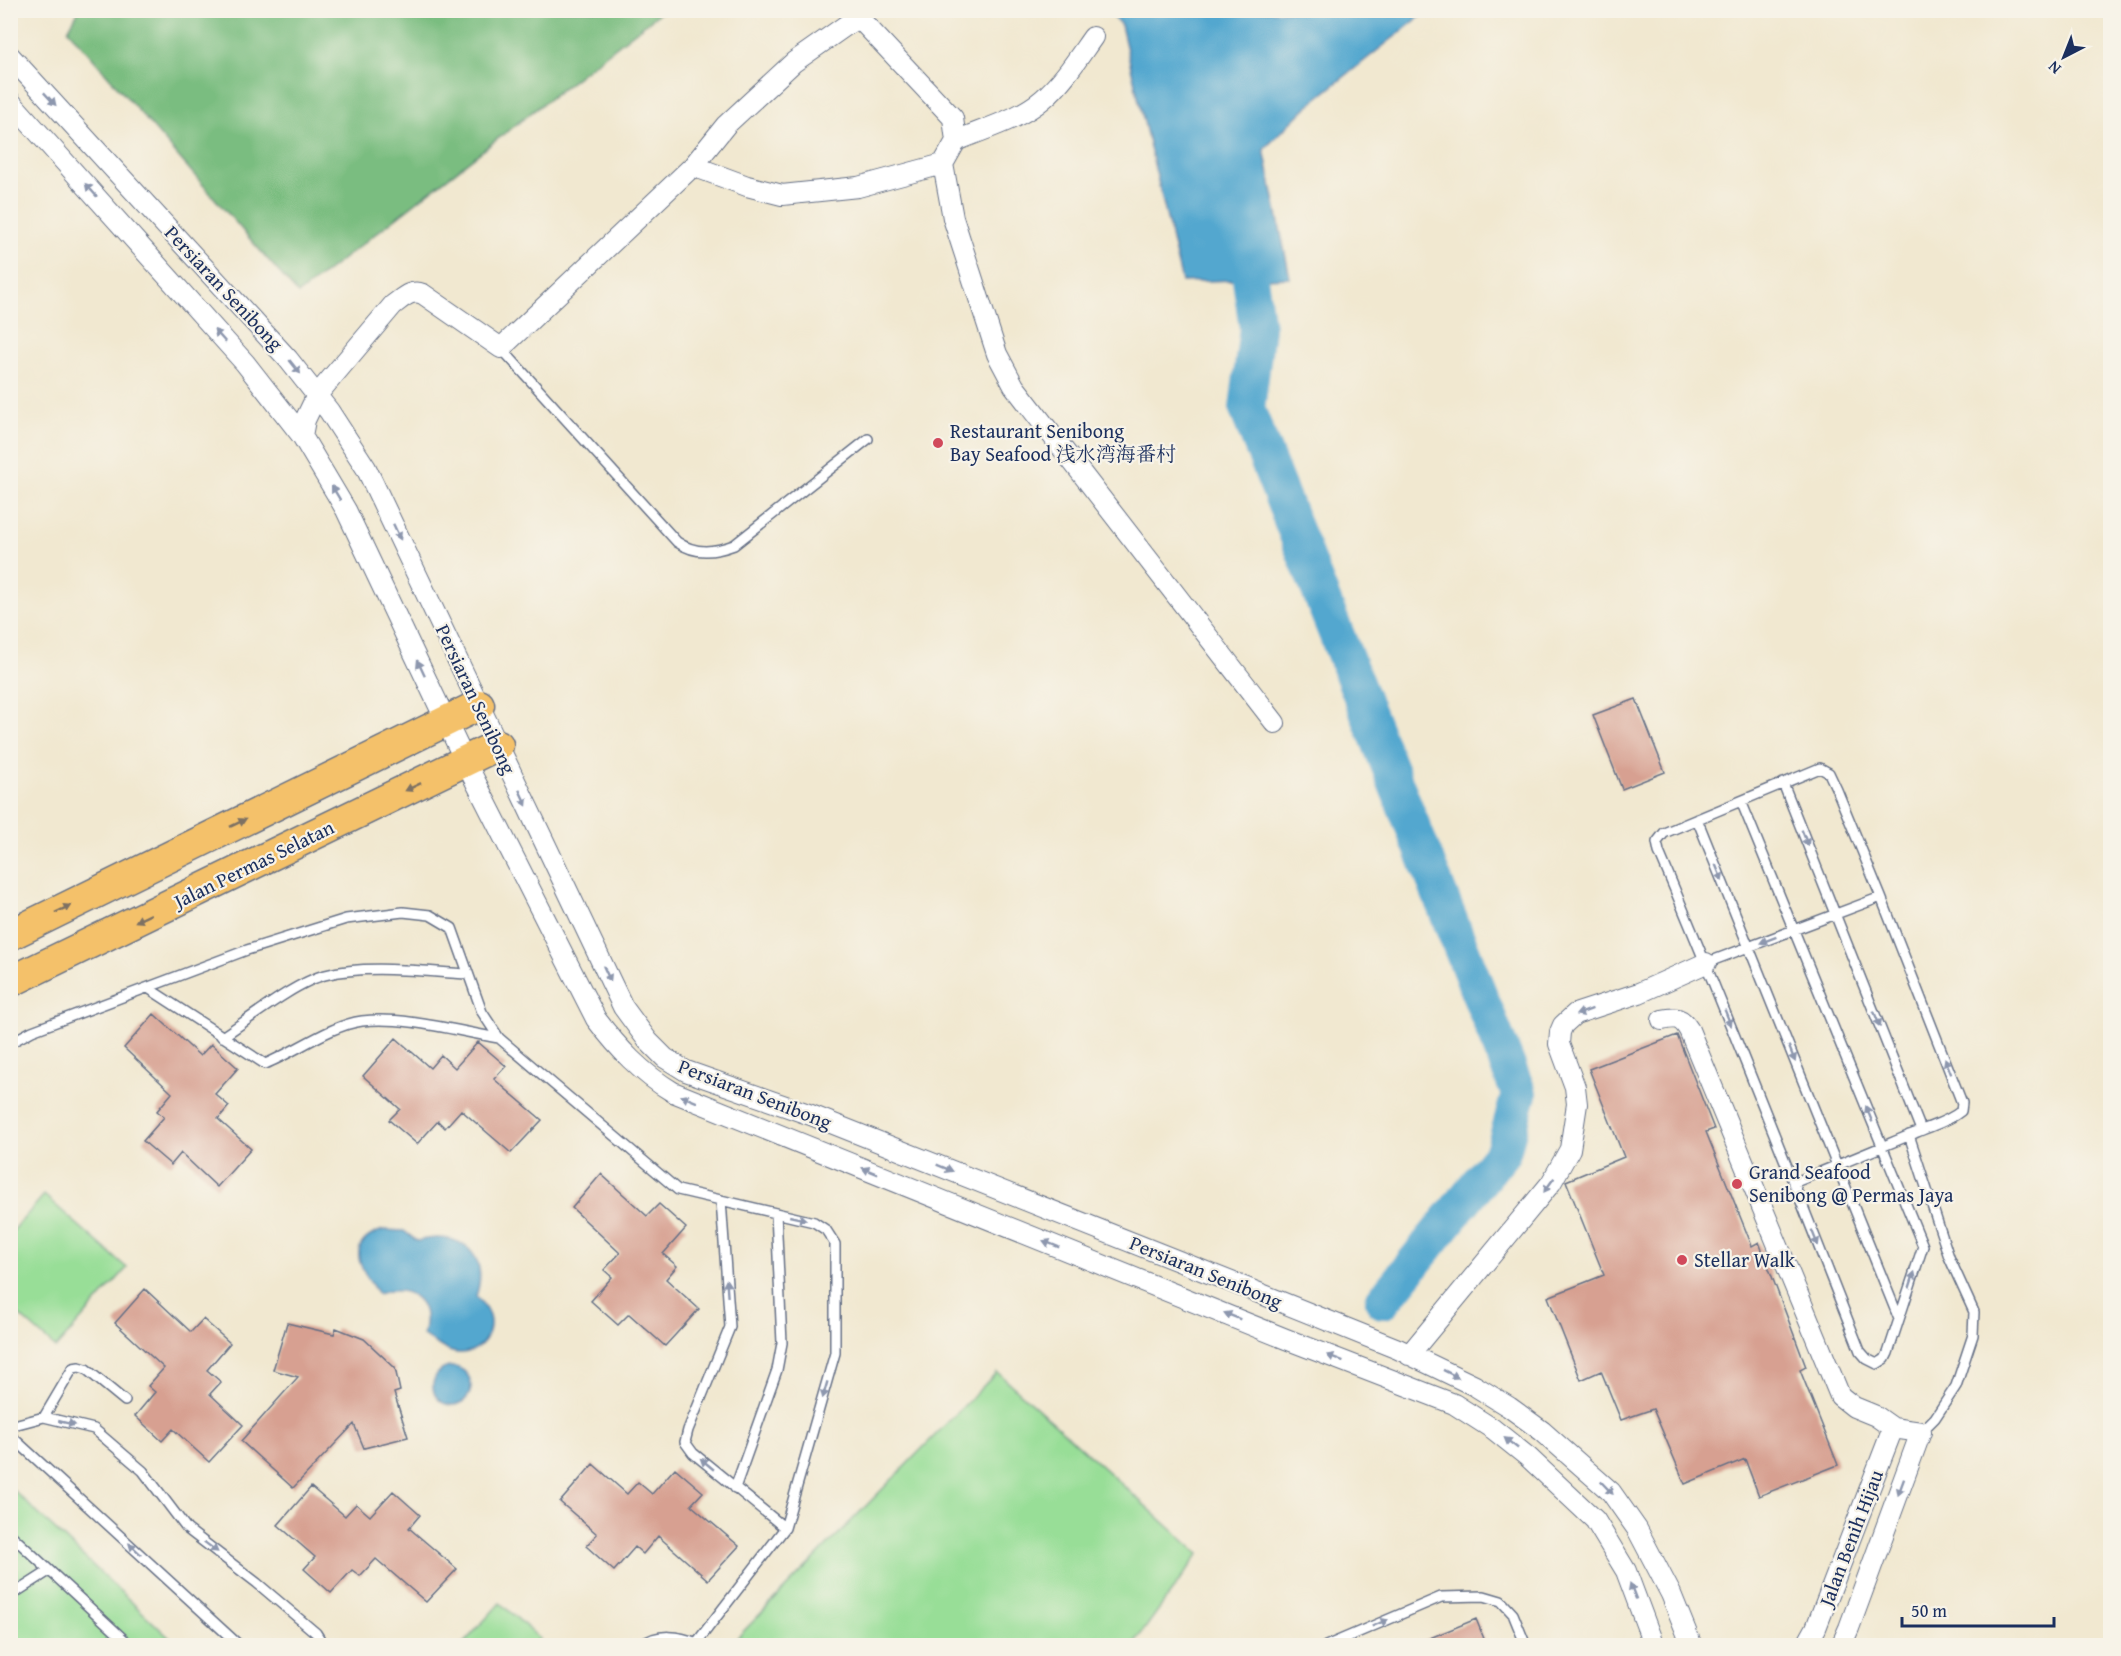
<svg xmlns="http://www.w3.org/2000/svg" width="2121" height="1656" font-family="'Gentium Book Plus','Noto Serif SC',serif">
<rect width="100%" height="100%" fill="#f7f3e8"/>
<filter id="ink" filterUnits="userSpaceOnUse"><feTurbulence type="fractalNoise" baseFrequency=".0167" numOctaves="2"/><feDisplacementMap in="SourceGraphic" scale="12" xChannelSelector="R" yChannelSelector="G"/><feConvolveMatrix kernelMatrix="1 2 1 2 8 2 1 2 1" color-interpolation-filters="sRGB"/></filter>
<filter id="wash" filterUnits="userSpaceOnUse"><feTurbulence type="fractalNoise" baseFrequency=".008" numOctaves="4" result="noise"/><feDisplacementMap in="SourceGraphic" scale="24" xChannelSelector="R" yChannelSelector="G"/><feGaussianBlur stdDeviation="1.35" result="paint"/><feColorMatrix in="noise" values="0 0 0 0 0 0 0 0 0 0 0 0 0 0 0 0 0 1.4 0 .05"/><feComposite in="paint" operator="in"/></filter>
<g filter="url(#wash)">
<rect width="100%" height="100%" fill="#f1e8d0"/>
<path fill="#98de97" stroke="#5a867a" stroke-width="1.5" d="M44 1195 127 1268 56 1348 11 1308V1233Z
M997 1372 1199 1554 1133 1645H730Z
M11 1488 177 1645H11Z
M500 1603 540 1639 534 1645H462Z"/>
<path fill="#7abd80" stroke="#4a766f" stroke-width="1.5" d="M79 10H662V11L298 294 68 30Z"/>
<path fill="#53a7cf" stroke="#376b96" stroke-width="1.5" d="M1108 11H1427L1310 104 1264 149 1290 278 1182 282 1121 25Z
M383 1230 404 1231 417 1241C458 1229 491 1253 476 1296 481 1302 487 1308 489 1316 495 1338 474 1358 452 1352 442 1349 432 1341 423 1335 433 1302 410 1283 378 1294 362 1270 342 1244 383 1230Z
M433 1386a19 19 0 1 1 38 0a19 19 0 1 1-38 0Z"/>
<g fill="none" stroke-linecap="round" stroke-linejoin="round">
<path stroke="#53a7cf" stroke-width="36" d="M1250 279 1257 328 1247 409 1519 1094 1503 1152 1383 1301"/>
</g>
<g id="blocks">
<path fill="#d7a091" d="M1636 699 1665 772 1622 789 1593 715Z
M154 1014 200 1056 211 1044 238 1068 215 1094 229 1106 218 1119 251 1149 217 1187 181 1153 171 1165 143 1141 164 1117 157 1111 172 1093 124 1048Z
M1677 1035 1714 1129 1706 1132 1752 1246 1759 1242 1806 1367 1800 1370 1838 1465 1759 1496 1745 1459 1685 1484 1653 1409 1621 1420 1601 1371 1581 1380 1548 1297 1604 1275 1566 1181 1624 1157 1589 1069Z
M396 1038 430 1068 441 1055 455 1068 478 1042 506 1066 494 1079 542 1120 511 1153 461 1110 445 1128 438 1121 417 1144 389 1120 400 1109 363 1076Z
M601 1174 647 1216 659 1204 686 1228 663 1254 677 1266 666 1279 699 1309 665 1346 629 1314 618 1325 591 1301 612 1277 604 1270 620 1253 572 1208Z
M145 1289 191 1332 203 1319 230 1343 207 1370 221 1382 210 1394 243 1425 209 1462 173 1429 162 1441 135 1416 155 1392 148 1386 164 1368 115 1323Z
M287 1323 334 1334 336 1328 364 1339 395 1368 400 1391 394 1393 408 1437 364 1448 354 1424 293 1488 241 1441 298 1377 273 1370Z
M593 1464 627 1494 638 1482 652 1494 675 1468 703 1492 691 1505 739 1546 708 1580 658 1536 643 1554 635 1547 614 1571 586 1546 597 1534 560 1502Z
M311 1487 345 1516 356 1504 370 1516 393 1491 420 1515 409 1528 457 1569 426 1602 376 1559 360 1576 352 1570 331 1593 304 1569 315 1557 278 1525Z
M1476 1619 1487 1646H1413V1645Z"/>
</g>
</g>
<g filter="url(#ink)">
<use href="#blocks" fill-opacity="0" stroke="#667086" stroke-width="1.5"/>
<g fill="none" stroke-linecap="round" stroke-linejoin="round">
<g stroke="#667086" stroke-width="12">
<path id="service" d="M501 348 677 542C696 555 715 552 734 545L868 439
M1783 783 1921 1130
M1741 801 1923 1246 1888 1353 1885 1359 1877 1364 1867 1359 1860 1351C1794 1184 1729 1017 1659 852L1657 842 1664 833 1820 768 1829 773 1837 790 1881 897 1962 1103 1961 1111C1948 1122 1930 1126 1915 1133 1874 1150 1834 1167 1793 1183
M1697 819 1899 1319
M1706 963 1881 897
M148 988 265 1064C295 1052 331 1025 362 1021 404 1016 457 1031 499 1038
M222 1037C248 1020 296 982 325 975 367 964 424 972 468 974
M10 1043 32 1031 247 950 346 919 403 912 430 915 452 928 482 1012 499 1038 678 1190 814 1222 826 1230 835 1244V1353L785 1528 694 1646
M1909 1135 1949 1257 1974 1312 1973 1335 1956 1386 1935 1418 1921 1432
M721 1200 730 1327 688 1430 685 1442 693 1453 785 1528
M44 1417 73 1368 79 1367 86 1369 125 1401
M10 1426 44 1417 94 1429 143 1471 187 1529 257 1583 316 1633 324 1646
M10 1435 240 1646
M735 1488 777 1370 782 1343 776 1213
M10 1534 131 1646
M10 1596 49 1571
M641 1646C657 1632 680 1636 697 1643
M1326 1646 1441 1597 1484 1596 1501 1601 1513 1614 1526 1646"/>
</g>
<g stroke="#667086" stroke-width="22">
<path id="minor" d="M858 10V17L953 118 956 141 943 164 953 218 997 354 1014 386 1275 723
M10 56 288 359 329 411 366 468 623 1007 648 1041 665 1058 686 1071 811 1115 1264 1295 1398 1349 1475 1386 1509 1407 1542 1431 1611 1492 1637 1529 1671 1594 1692 1646
M10 101 245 363 302 436 346 510 465 761 596 1019C618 1048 641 1073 673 1092L1286 1339 1454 1404 1493 1429 1528 1457 1595 1520 1626 1571 1654 1646
M956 141C984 129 1020 119 1043 99 1063 82 1078 58 1093 37
M693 166 747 186 782 195 858 187 943 164
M302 436 305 420 317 395 393 305C403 298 410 289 423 294L501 348 693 166 726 125 794 62 858 17
M1662 1020C1676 1017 1681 1017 1689 1030L1840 1396 1854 1407 1876 1416 1893 1428 1921 1432 1849 1628 1841 1646
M1409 1355 1551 1183 1570 1149 1577 1104 1575 1087 1559 1044 1560 1032 1563 1025 1575 1014 1639 993 1706 963
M1806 1646 1816 1628 1893 1428"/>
</g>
<g stroke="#667086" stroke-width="33">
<path id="primary" d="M10 935 479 705
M10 982 498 745"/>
</g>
<use href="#service" stroke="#fff" stroke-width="9"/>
<use href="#minor" stroke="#fff" stroke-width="20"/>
<use href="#primary" stroke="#f4c16a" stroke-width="30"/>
</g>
<defs><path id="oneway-solid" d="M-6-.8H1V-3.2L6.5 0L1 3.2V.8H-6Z" transform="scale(1.5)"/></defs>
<g fill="#8d97ae">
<use href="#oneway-solid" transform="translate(50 99) rotate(47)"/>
<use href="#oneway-solid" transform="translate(91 190) rotate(-132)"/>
<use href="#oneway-solid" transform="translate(220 336) rotate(-132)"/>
<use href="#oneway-solid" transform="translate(295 367) rotate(51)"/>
<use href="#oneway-solid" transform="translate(336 493) rotate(-121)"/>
<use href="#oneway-solid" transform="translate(397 532) rotate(65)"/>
<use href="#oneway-solid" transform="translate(421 668) rotate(-115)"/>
<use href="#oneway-solid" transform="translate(523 798) rotate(65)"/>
<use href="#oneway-solid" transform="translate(1805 838) rotate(68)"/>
<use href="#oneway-solid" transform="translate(1719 873) rotate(68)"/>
<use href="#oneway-solid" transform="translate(1768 940) rotate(159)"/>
<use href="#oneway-solid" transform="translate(607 974) rotate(65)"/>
<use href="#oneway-solid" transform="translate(1584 1012) rotate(160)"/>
<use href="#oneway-solid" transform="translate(1728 1018) rotate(68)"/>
<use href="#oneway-solid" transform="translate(1877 1019) rotate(68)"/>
<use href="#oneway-solid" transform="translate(1792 1054) rotate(68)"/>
<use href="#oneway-solid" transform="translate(1948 1066) rotate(-111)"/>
<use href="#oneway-solid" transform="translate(689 1099) rotate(-158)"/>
<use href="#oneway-solid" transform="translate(1869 1114) rotate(-112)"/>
<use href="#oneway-solid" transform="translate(945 1168) rotate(22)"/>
<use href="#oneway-solid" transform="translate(870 1171) rotate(-158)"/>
<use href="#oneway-solid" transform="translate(1549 1185) rotate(126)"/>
<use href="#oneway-solid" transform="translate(798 1218) rotate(13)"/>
<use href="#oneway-solid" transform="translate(1815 1238) rotate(68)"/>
<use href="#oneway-solid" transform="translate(1051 1244) rotate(-158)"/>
<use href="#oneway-solid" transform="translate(1912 1280) rotate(-72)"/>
<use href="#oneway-solid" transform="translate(727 1288) rotate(-94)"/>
<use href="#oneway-solid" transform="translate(1232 1316) rotate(-158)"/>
<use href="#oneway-solid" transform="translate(1335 1358) rotate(-159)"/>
<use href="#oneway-solid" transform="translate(1451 1374) rotate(27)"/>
<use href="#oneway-solid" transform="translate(825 1390) rotate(106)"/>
<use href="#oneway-solid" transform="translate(67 1423) rotate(13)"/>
<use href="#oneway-solid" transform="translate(1511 1443) rotate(-142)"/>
<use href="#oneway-solid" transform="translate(707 1464) rotate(-140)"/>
<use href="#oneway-solid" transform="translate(1901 1487) rotate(110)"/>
<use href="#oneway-solid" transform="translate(1607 1488) rotate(46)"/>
<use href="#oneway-solid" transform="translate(211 1547) rotate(37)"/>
<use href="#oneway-solid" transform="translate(135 1549) rotate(-137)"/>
<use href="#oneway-solid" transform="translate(1633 1591) rotate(-111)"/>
<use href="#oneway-solid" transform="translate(1380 1623) rotate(-23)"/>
</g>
<g fill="#7d7163">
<use href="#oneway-solid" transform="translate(413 787) rotate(154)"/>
<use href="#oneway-solid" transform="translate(238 823) rotate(-26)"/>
<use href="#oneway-solid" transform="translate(63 909) rotate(-26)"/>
<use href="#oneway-solid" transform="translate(143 918) rotate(154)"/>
</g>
</g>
<g fill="#d1495b" stroke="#f7f3e8" stroke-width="2">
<circle cx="938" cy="443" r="6"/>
<circle cx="1737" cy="1184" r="6"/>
<circle cx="1682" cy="1260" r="6"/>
</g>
<g text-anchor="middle" stroke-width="4.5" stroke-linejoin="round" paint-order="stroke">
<g font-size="20" fill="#1b2f5e" stroke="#f7f3e8">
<text transform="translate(224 288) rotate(47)" y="7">Persiaran Senibong</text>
<text transform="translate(476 699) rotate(65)" y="7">Persiaran Senibong</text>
<text transform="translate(254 864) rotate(-26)" y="7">Jalan Permas Selatan</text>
<text transform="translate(755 1094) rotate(21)" y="7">Persiaran Senibong</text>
<text transform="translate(1206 1272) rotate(22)" y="7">Persiaran Senibong</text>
<text transform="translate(1851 1538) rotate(-69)" y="7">Jalan Benih Hijau</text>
</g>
<g font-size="20" fill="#1b2f5e" stroke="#f7f3e8" text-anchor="start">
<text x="950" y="438">Restaurant Senibong<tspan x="950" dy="23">Bay Seafood 浅水湾海番村</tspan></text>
<text x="1749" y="1179">Grand Seafood<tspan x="1749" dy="23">Senibong @ Permas Jaya</tspan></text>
<text x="1694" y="1267">Stellar Walk</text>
</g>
</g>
<rect width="2121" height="1656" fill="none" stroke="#f7f3e8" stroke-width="36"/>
<g transform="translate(2064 57) rotate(222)" stroke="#f7f3e8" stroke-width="4.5" paint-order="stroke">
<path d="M0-4.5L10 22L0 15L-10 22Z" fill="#1b2f5e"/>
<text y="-9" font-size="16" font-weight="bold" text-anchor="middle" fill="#1b2f5e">N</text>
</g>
<path d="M1902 1617v9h152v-9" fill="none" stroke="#1b2f5e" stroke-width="3"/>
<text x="1911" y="1617" font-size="18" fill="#1b2f5e" stroke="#f7f3e8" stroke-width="4.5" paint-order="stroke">50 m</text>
</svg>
